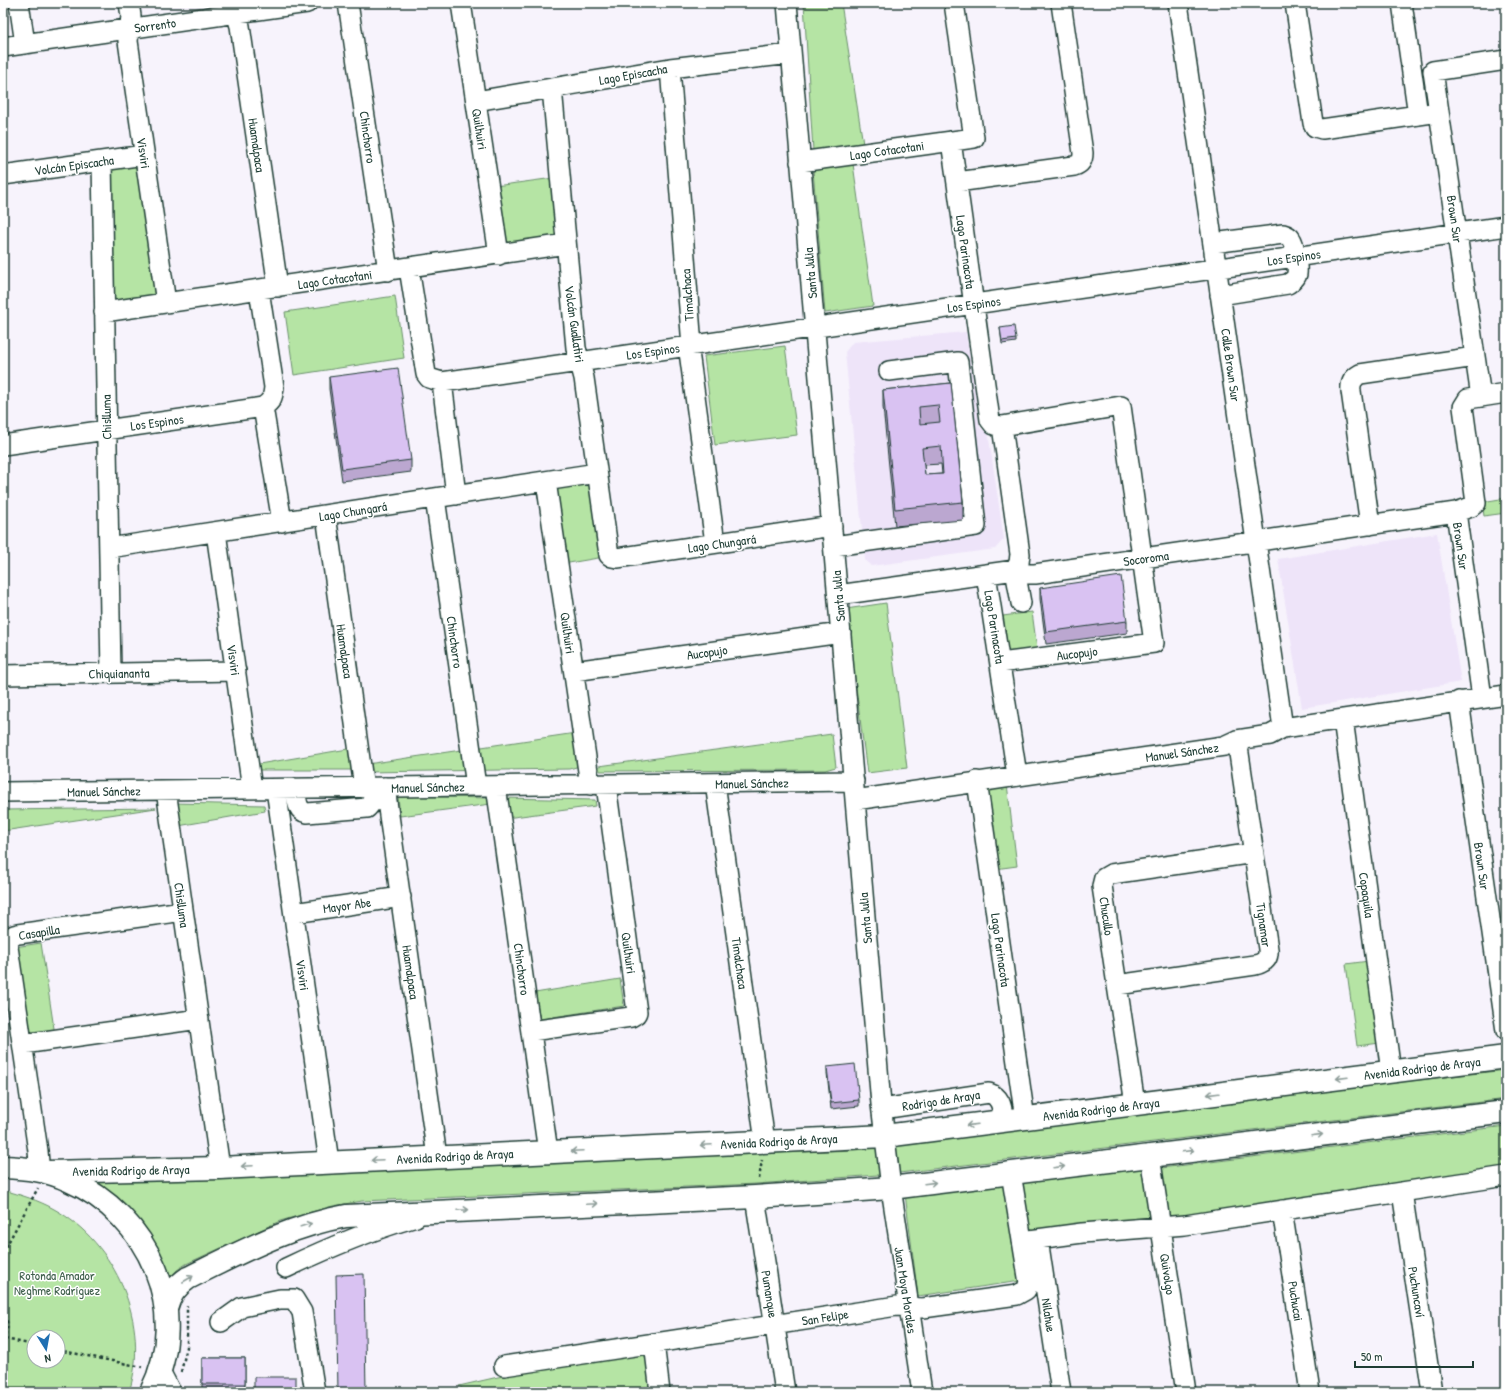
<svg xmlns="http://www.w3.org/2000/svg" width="1509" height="1395" font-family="'Patrick Hand',sans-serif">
<rect width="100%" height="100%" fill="#f7f3fc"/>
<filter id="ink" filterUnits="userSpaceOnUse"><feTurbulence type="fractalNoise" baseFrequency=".025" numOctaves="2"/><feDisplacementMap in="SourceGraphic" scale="8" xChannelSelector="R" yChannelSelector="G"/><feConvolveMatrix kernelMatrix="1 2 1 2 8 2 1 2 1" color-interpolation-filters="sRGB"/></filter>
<g filter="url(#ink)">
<path fill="#eee4f9" d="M966 332 980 428 988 432 1004 539 995 549 871 566 865 560 845 352 853 342Z
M1437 533 1461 682 1302 708 1278 559Z"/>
<path fill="#b5e4a4" stroke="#6a906c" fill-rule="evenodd" d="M804 3H841L863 144 813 151Z
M138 163 157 298 113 304 111 168Z
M853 164 873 306 825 313 813 170Z
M554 178 562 237 503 245 495 186Z
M395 296 404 358 294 375 285 312Z
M785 346 797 435 715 445 704 356Z
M591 481 604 557 563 564 551 488Z
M1506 498V513L1484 516 1482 502Z
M886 603 907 768 867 773 846 609Z
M1032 612 1037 649 1008 653 1003 616Z
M576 733 580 766 569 769 367 772V764Z
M832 734 836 767 825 770 600 771 599 766Z
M348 749 352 770H256L253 765Z
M1007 784 1017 866 995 869 984 787Z
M398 796 489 798 491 804 400 816Z
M503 798 595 800 596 806 506 818Z
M174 803 264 805 265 811 178 826Z
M156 808 3 831V810Z
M41 943 55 1035 29 1039 15 947Z
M1369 961 1380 1043 1357 1046 1346 964Z
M620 979 624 1006 540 1019 535 993Z
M1506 1070V1099L891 1174 756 1184 362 1201 333 1206 280 1221 186 1264 177 1270 169 1279 85 1177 856 1150 920 1142 1137 1112Z
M1506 1126V1170L1167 1218 1161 1168Z
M1142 1167 1151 1222 1015 1234 1021 1281 918 1296 905 1194Z
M3 1190C21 1195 38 1200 54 1209 116 1243 151 1324 129 1392H3ZM34 1337H58V1361H34Z
M650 1351 651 1392H467L459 1386 498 1377Z"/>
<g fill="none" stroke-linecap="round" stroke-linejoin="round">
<g stroke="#1f3d34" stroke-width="22">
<path id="minor" d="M19 3 25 44
M129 3 131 16 128 41 166 303
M233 3 240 26 278 287
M348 3 388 271
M461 3 499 255
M787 3 881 1104 891 1188 922 1392
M1178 3 1283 728
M1295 3 1313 123 1315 127 1322 129 1439 112
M1402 3 1418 115
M3 47 307 3
M670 68 692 346 689 352 715 543
M552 88 576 348 584 378 609 555 612 557 617 558 832 526
M476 101 670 68 791 54
M951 141 990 420 994 425 1002 426 1121 406 1154 643 1000 663
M102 161 111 673
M800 162 974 138 954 3
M3 175 144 155
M957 182 1074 166C1081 164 1083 160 1083 153L1061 3
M1213 243 1283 234C1287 235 1289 236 1291 239 1295 244 1298 268 1297 274 1296 279 1292 281 1288 284L1220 295
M409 268 426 374 429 378 442 382 1506 226
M104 312 566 244
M442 382 456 495
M1481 397 1433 71 1506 60
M263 407 282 522
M1002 426 1020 554 1019 563 1015 570
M3 445 263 407C272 401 273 397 274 387L259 290
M546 481 590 785
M435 498 476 786
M326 515 364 788
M1370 525 1351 391C1350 383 1353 378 1360 374L1475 357
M216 532 252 789
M834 546 976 526 958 362 889 371
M109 548 597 473
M1015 570 1021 603
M986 574 1017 775
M838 595 1015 570 1026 574H1035L1456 512
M574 671 841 633
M3 675 236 671
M1482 698 1456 512 1471 507 1476 503 1463 407 1468 399 1506 393
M1459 701 1506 1031
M1343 719 1391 1072
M977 781 1025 1119
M715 783 765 1142
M496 786 548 1152
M385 787 437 1157
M295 788C297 798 296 811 307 813L367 808 373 801V788
M276 789 329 1162
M166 790 220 1168
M3 792 854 781
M855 800 1224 746 1237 740 1270 735 1283 728 1506 695
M294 913 401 897
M1117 985 1255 965C1264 963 1269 959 1268 949L1237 740
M531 1031 631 1017 636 1014 637 1012 606 785
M23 1044 199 1019
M1135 1104 1102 886 1104 878 1111 874 1254 853
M882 1109 989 1093C1002 1097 1002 1109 1004 1121
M1150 1156 1186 1392
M37 1170 39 1162 38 1151 8 947 9 940 14 935 18 934 183 911
M1402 1192 1432 1392
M755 1197 785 1392
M1282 1210 1310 1392
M1038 1239 1061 1392
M1022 1241 1082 1233 1185 1225 1506 1176
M286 1268C328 1248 371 1230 416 1217
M221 1322 242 1307 280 1299H294L302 1312 315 1392
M654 1343 660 1392
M504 1366 897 1306 923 1308 1017 1295 1026 1290 1029 1283 1011 1173
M160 1371 171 1392"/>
</g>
<g stroke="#1f3d34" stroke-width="25">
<path id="major" d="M3 1167C26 1168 47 1170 68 1180 149 1215 192 1311 151 1392
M47 1172 220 1168 885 1136 1506 1057
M166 1309C169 1295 176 1286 188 1278 239 1253 289 1226 346 1216L755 1197 891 1188 1506 1112"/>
</g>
<path stroke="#1f3d34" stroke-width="2.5" stroke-dasharray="3 3" stroke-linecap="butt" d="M759 1179 762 1160
M3 1252 38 1188
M3 1309 8 1325 3 1344
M5 1339 34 1345
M58 1350 142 1367
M181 1372 187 1347V1306"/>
<use href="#minor" stroke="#fff" stroke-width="19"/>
<use href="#major" stroke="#fff" stroke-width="22"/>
</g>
<path fill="#bba7d0" stroke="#1f3d34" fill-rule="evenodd" d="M1000 328 1016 339V342L1002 344Z
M329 377 411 460V472L342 481 329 389Z
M951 383 963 502V520L895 526 883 407V390ZM941 464 942 474 925 475 924 465Z
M1040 588 1127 621V633L1046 644 1040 599Z
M827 1067 859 1100V1106L831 1109 827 1073Z
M202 1358H245V1390H202Z"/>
<path fill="#d9c2f2" stroke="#1f3d34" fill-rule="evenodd" d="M1014 326 1016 339 1002 341 1000 328Z
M398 368 411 460 342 469 329 377Z
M951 383 963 502 895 509 883 390ZM938 405 940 422 920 424 919 407ZM941 446 943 474 925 475 922 448Z
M1121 576 1127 621 1046 632 1040 588Z
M855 1064 859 1100 831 1103 827 1067Z
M364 1274 366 1392H338L336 1275Z
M202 1358H245V1384H202Z
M254 1377H296V1392H254Z"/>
<defs><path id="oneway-shaft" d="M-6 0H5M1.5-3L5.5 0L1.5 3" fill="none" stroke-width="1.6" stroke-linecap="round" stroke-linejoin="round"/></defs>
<g stroke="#8f9e9a">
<use href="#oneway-shaft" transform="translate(1342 1078) rotate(173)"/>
<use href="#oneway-shaft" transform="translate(1213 1094) rotate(173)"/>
<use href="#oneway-shaft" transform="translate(972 1125) rotate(173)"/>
<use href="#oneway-shaft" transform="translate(1317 1135) rotate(-7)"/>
<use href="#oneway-shaft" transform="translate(706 1145) rotate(177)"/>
<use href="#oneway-shaft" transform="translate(577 1151) rotate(177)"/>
<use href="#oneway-shaft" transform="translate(1188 1151) rotate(-7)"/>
<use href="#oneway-shaft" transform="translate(377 1160) rotate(177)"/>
<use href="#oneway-shaft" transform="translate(247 1166) rotate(177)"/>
<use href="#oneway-shaft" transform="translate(1059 1167) rotate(-7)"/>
<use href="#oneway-shaft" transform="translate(930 1183) rotate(-7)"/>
<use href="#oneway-shaft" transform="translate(592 1204) rotate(-3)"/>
<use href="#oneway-shaft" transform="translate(463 1210) rotate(-3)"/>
<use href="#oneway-shaft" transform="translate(306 1225) rotate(-17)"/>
<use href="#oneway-shaft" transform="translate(188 1279) rotate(-30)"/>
</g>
</g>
<g text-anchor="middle" stroke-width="3" stroke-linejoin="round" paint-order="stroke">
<g font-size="13" fill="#1f3d34" stroke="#fff">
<text transform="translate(155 25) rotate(-8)" y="5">Sorrento</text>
<text transform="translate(633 74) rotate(-10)" y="5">Lago Episcacha</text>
<text transform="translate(480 129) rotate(81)" y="5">Quilhuiri</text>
<text transform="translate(368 137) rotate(82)" y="5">Chinchorro</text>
<text transform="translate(257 145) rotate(82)" y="5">Huamalpaca</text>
<text transform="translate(887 150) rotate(-8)" y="5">Lago Cotacotani</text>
<text transform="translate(144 153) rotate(82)" y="5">Visviri</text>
<text transform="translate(74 165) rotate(-8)" y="5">Volcán Episcacha</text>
<text transform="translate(1455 219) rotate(82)" y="5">Brown Sur</text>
<text transform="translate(966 252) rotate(82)" y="5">Lago Parinacota</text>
<text transform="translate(1294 257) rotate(-8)" y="5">Los Espinos</text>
<text transform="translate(810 273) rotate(-95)" y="5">Santa Julia</text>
<text transform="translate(335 279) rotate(-8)" y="5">Lago Cotacotani</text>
<text transform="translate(687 295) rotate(-94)" y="5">Timalchaca</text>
<text transform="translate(974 304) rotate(-8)" y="5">Los Espinos</text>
<text transform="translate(575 324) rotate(82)" y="5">Volcán Guallatiri</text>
<text transform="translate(653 351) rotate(-8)" y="5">Los Espinos</text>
<text transform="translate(1231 365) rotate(82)" y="5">Calle Brown Sur</text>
<text transform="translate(106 417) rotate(-91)" y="5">Chislluma</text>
<text transform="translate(157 422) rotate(-8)" y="5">Los Espinos</text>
<text transform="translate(353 511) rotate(-9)" y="5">Lago Chungará</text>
<text transform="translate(722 543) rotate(-8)" y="5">Lago Chungará</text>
<text transform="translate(1461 546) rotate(82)" y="5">Brown Sur</text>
<text transform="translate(1146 558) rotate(-8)" y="5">Socoroma</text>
<text transform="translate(838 596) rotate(-95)" y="5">Santa Julia</text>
<text transform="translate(995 627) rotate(81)" y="5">Lago Parinacota</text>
<text transform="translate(568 633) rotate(82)" y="5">Quilhuiri</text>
<text transform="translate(455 642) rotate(82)" y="5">Chinchorro</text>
<text transform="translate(345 651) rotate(82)" y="5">Huamalpaca</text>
<text transform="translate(707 652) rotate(-8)" y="5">Aucopujo</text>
<text transform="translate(1077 653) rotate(-7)" y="5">Aucopujo</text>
<text transform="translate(234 660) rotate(82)" y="5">Visviri</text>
<text transform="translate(119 673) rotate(-1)" y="5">Chiquiananta</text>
<text transform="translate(1182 752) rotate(-8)" y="5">Manuel Sánchez</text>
<text transform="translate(752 783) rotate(-1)" y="5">Manuel Sánchez</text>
<text transform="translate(428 787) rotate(-1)" y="5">Manuel Sánchez</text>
<text transform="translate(104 791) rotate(-1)" y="5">Manuel Sánchez</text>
<text transform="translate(1482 866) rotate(82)" y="5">Brown Sur</text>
<text transform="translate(1367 895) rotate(82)" y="5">Copaquila</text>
<text transform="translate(182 905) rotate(82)" y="5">Chislluma</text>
<text transform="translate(347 905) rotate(-8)" y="5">Mayor Abe</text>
<text transform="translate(1107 916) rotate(82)" y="5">Chucullo</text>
<text transform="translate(865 918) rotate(-95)" y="5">Santa Julia</text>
<text transform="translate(1264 925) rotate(82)" y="5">Tignamar</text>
<text transform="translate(39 932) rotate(-9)" y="5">Casapilla</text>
<text transform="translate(1001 950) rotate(82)" y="5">Lago Parinacota</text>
<text transform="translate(629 953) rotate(82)" y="5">Quilhuiri</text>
<text transform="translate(740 963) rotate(82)" y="5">Timalchaca</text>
<text transform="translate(522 969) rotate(82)" y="5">Chinchorro</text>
<text transform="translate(411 972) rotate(82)" y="5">Huamalpaca</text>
<text transform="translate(303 975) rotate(82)" y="5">Visviri</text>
<text transform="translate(1422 1068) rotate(-7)" y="5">Avenida Rodrigo de Araya</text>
<text transform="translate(941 1100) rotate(-9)" y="5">Rodrigo de Araya</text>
<text transform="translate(1101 1109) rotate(-7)" y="5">Avenida Rodrigo de Araya</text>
<text transform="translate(779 1141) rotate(-3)" y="5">Avenida Rodrigo de Araya</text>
<text transform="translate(455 1156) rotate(-3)" y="5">Avenida Rodrigo de Araya</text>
<text transform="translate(131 1170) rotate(-1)" y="5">Avenida Rodrigo de Araya</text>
<text transform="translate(1168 1274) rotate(81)" y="5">Quivolgo</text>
<text transform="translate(906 1290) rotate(81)" y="5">Juan Moya Morales</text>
<text transform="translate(1417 1292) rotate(81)" y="5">Puchuncaví</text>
<text transform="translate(770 1294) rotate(81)" y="5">Pumanque</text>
<text transform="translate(1296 1301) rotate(81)" y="5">Puchucai</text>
<text transform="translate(1049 1315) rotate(81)" y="5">Nilahue</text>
<text transform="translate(825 1317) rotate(-9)" y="5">San Felipe</text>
</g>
<g font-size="13" fill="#3d5e4a" stroke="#fff">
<text x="57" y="1280">Rotonda Amador<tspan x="57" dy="15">Neghme Rodríguez</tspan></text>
</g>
</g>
<rect width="1509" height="1395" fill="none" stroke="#fff" stroke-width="16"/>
<rect x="8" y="8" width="1493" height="1379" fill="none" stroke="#1f3d34" stroke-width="1.5" filter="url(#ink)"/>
<g transform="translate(46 1349) rotate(169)"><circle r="19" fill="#ffffff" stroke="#a5b1ae"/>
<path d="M0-3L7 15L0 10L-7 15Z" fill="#1f6fb2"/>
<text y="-6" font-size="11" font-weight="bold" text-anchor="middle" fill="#1f3d34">N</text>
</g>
<path d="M1355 1361v6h118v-6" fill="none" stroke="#1f3d34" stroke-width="2"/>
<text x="1361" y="1361" font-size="12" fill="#1f3d34" stroke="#ffffff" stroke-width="3" paint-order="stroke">50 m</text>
</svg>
